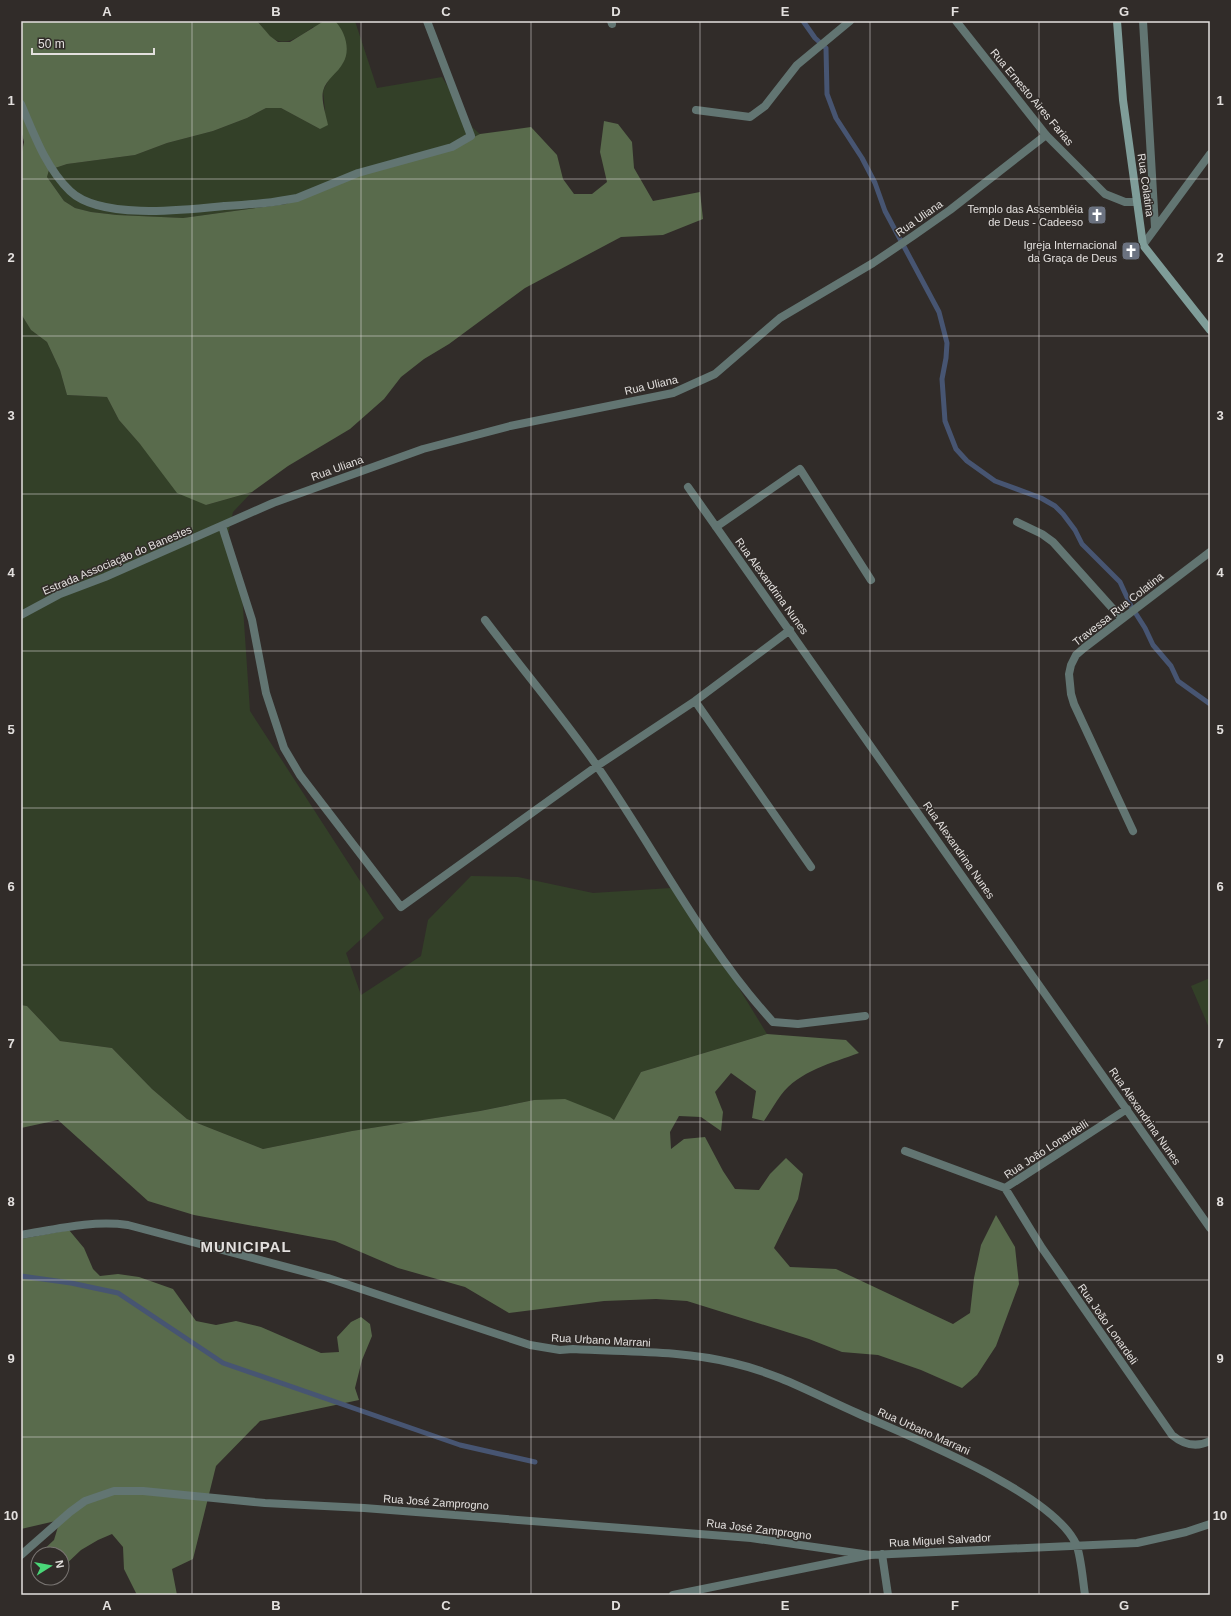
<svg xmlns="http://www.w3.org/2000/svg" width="1231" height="1616" font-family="Arial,sans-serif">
<rect width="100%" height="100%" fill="#312c29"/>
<path fill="#334028" d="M257 21H355L377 88 442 77 473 128 480 134 449 149 286 204 183 218 117 215 91 212 75 208 64 201 47 177 49 170 67 164 135 155 167 143 213 131 247 118 266 108H281L320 129 325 110 323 91 331 75 343 63 313 27C300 36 284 50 269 35 264 31 261 25 257 21Z
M21 314 31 330 47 342 60 370 67 395 107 397 119 420 140 444 206 505 252 492 233 512 228 534 241 578 250 711 384 918 346 953 361 995 421 956 428 920 471 876 518 877 593 893 671 888 734 980 767 1034 641 1072 614 1120 610 1117 594 1112 534 1100 480 1111 352 1131 263 1149 187 1119 152 1089 112 1048 60 1041 27 1006 21 1005Z
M1210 978V1030L1191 986Z"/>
<path fill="#596b4c" d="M21 21H257L270 36 278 42H290L324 21 336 22C345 32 351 50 343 63 338 73 326 79 323 91 321 101 326 115 328 125L320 129 281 108H266L247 118 213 131 167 143 135 155 67 164 49 170 47 177 64 201 75 208 91 212 117 215 183 218 286 204 333 183 449 149 480 134 531 127 557 155 563 179 574 194H592L607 182 600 152 604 121 618 124 632 142 634 168 653 201 700 192 703 219 663 235 621 237 525 288 449 344 424 359 401 377 384 399 350 429 288 466 252 492 206 505 177 493 140 444 119 420 107 397 67 395 60 370 47 342 31 330 21 314V157L24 142 21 130Z
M21 1005 27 1006 60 1041 112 1048 152 1089 187 1119 263 1149 352 1131 480 1111 534 1100 565 1099 610 1117 614 1120 641 1072 767 1034 846 1040 859 1053C832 1063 799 1071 781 1095 775 1103 770 1112 764 1121L752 1118 756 1091 731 1073 715 1092 723 1112 721 1131 701 1117 679 1116 670 1132 671 1149 684 1139 705 1137 723 1171 735 1189 759 1190 770 1174 786 1158 803 1174 798 1199 774 1248 790 1267 836 1269 953 1324 970 1313 974 1278 981 1245 996 1215 1015 1247 1019 1284 996 1346 977 1375 962 1388 921 1370 878 1355 842 1352 809 1339 687 1301 656 1299 604 1301 509 1313 465 1287 398 1268 335 1241 194 1215 148 1201 58 1120 21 1128Z
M69 1230 84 1248 93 1269 100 1276 118 1274 139 1277 173 1289 196 1321 216 1325 236 1321 261 1327 321 1353 339 1352 337 1337 351 1322 361 1317 370 1324 372 1336 362 1360 355 1388 359 1400 260 1421 216 1466 193 1559 172 1569 177 1595H137L124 1569 123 1547 112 1534 98 1540 81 1550 62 1568V1554H39L54 1540 60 1520 21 1529V1239Z
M38 1555V1576L33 1575V1560Z"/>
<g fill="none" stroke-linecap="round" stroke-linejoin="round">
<path stroke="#475572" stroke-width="5" d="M803 21 815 38 826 48 827 94 836 118 862 158 875 183 885 211 939 312 947 343 946 358 942 379 945 421 956 449 967 461 995 481 1041 498 1055 506 1063 514 1075 530 1082 544 1120 582 1131 606 1145 628 1153 645 1171 666 1178 681 1210 704
M21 1276 71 1283 118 1293 223 1363 460 1445 535 1462"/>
<path stroke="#627572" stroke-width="8" d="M611 21 612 24
M1143 21 1155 227
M21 104C34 134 46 168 70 191 100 220 185 210 224 206 244 205 265 204 285 200L297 198 358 173 452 147 471 136 427 21
M696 110 750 117 765 106 797 65 850 21
M1143 245 1210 154
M688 487 1210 1228
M1017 522 1042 534 1053 542 1122 619
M222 526 252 620 266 693 284 748 300 775 401 907 597 766 695 701 790 630
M716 527 800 469 871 580
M21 615 60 594 105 577 273 503 423 449 510 426 673 393 715 374 780 318 873 263 913 236 950 210 1046 135
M485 620C522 669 562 716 597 766 656 851 703 945 773 1022L798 1024 865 1016
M695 701 811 867
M1133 831 1074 704 1071 694 1069 674 1071 665 1076 655 1084 648 1210 552
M905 1151 1005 1188 1127 1109
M1005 1188 1042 1248 1172 1435C1184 1445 1196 1448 1210 1441
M21 1235C57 1229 92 1220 128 1225L328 1278 530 1345 560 1350 573 1349C626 1352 682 1350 733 1363 777 1373 816 1395 857 1413 910 1437 1052 1492 1076 1544 1081 1555 1083 1582 1085 1595
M882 1554 888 1595
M21 1555 70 1512 85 1501 114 1491H143L265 1503 364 1508 751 1538 870 1555
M673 1595 870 1555 1137 1543 1186 1532 1210 1524"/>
<path stroke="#627572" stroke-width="8" d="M956 21 1046 135 1105 194 1125 202H1137"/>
<path stroke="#7f9d99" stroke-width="8" d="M1117 21 1123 100 1143 245 1210 330"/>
</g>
<path fill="none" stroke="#e3e0de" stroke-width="1" stroke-opacity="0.55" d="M192 21V1595M361 21V1595M531 21V1595M700 21V1595M870 21V1595M1039 21V1595M21 179H1210M21 336H1210M21 494H1210M21 651H1210M21 808H1210M21 965H1210M21 1122H1210M21 1280H1210M21 1437H1210"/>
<defs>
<g id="church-square" transform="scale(1)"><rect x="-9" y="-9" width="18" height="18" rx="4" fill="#6b7280" stroke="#312c29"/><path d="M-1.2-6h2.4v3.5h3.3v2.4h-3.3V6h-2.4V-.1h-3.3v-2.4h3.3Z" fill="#fff"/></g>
</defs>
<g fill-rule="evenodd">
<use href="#church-square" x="1097" y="215"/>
<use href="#church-square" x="1131" y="251"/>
</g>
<g text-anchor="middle" stroke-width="3" stroke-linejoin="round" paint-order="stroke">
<g font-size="11" fill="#e3e0de" stroke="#312c29">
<text transform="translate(1032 97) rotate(50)" y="4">Rua Ernesto Aires Farias</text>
<text transform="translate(1146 185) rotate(82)" y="4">Rua Colatina</text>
<text transform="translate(919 218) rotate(-35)" y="4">Rua Uliana</text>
<text transform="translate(651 385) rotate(-13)" y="4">Rua Uliana</text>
<text transform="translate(337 468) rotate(-20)" y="4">Rua Uliana</text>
<text transform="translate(117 560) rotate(-23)" y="4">Estrada Associação do Banestes</text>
<text transform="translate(772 586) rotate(54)" y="4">Rua Alexandrina Nunes</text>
<text transform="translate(1118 609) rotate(-38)" y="4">Travessa Rua Colatina</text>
<text transform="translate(959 850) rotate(55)" y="4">Rua Alexandrina Nunes</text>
<text transform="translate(1145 1116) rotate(55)" y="4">Rua Alexandrina Nunes</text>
<text transform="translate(1046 1149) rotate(-33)" y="4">Rua João Lonardelli</text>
<text transform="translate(1108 1324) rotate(55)" y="4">Rua João Lonardeli</text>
<text transform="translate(601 1340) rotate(3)" y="4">Rua Urbano Marrani</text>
<text transform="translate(924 1431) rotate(24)" y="4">Rua Urbano Marrani</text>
<text transform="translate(436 1502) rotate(4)" y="4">Rua José Zamprogno</text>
<text transform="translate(759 1529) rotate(7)" y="4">Rua José Zamprogno</text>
<text transform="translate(940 1540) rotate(-3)" y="4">Rua Miguel Salvador</text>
</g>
<g font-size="11" fill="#e3e0de" stroke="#312c29" text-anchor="end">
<text x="1083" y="213">Templo das Assembléia<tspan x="1083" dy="13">de Deus - Cadeeso</tspan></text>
<text x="1117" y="249">Igreja Internacional<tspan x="1117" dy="13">da Graça de Deus</tspan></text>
</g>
<g font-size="15" font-weight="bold" letter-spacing="1" fill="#e3e0de" stroke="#312c29">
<text x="246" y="1252">MUNICIPAL</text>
</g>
</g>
<rect width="1231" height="1616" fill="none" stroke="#312c29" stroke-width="44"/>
<g transform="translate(50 1566) rotate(79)"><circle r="19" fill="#312c29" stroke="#787471"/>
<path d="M0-3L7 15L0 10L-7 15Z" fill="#4ad778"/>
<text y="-6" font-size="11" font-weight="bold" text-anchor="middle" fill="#e3e0de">N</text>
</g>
<path d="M32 48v6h122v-6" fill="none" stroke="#e3e0de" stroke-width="2"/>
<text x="38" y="48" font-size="12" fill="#e3e0de" stroke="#312c29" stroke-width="3" paint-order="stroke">50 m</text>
<rect x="22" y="22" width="1187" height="1572" fill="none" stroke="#e3e0de" stroke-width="1.5"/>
<g font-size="13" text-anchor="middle" font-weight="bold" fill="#e3e0de">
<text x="107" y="16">A</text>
<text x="276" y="16">B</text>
<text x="446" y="16">C</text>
<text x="616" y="16">D</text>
<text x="785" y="16">E</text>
<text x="955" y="16">F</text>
<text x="1124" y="16">G</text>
<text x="11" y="105">1</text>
<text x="1220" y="105">1</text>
<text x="11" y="262">2</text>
<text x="1220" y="262">2</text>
<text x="11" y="420">3</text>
<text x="1220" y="420">3</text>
<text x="11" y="577">4</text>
<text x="1220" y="577">4</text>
<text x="11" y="734">5</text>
<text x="1220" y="734">5</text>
<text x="11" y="891">6</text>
<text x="1220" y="891">6</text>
<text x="11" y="1048">7</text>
<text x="1220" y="1048">7</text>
<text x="11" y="1206">8</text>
<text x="1220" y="1206">8</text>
<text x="11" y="1363">9</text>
<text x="1220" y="1363">9</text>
<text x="11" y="1520">10</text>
<text x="1220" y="1520">10</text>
<text x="107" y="1610">A</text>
<text x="276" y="1610">B</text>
<text x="446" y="1610">C</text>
<text x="616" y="1610">D</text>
<text x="785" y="1610">E</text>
<text x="955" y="1610">F</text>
<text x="1124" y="1610">G</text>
</g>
</svg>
